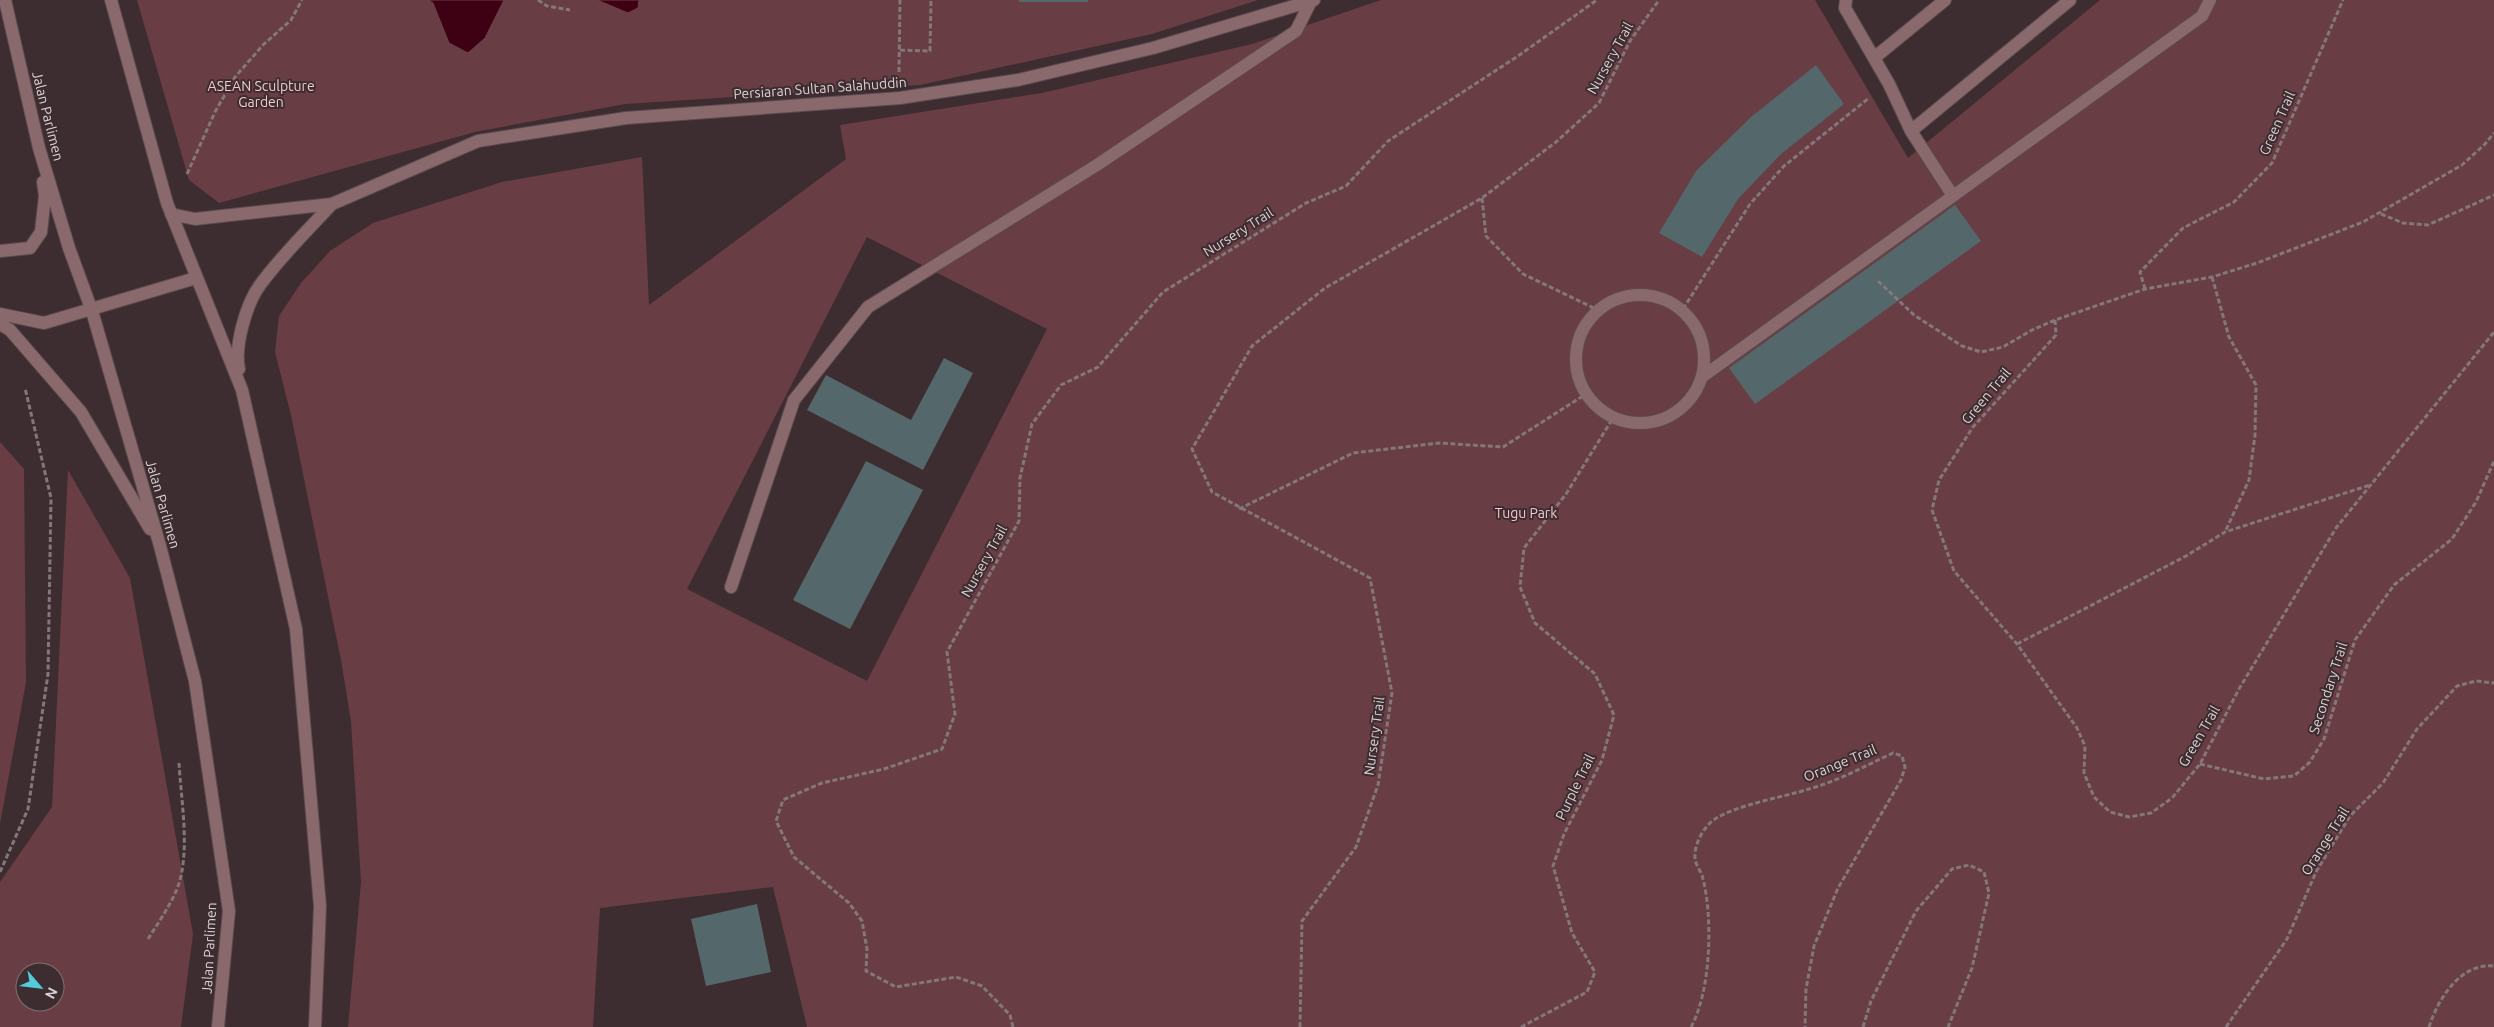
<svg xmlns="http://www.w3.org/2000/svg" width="2494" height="1027" font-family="Ubuntu,sans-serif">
<rect width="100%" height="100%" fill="#3d2d30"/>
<path fill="#693d44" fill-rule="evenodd" d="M137 0H1258L1152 34 920 85 625 104 475 132 219 203 189 180Z
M1381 0H1815L1908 158 2100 0H2494V1027H807L773 887 600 908 593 1027H348L361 882 351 721 341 660 291 415 275 352 279 316 301 283 330 251 373 223 502 182 642 157 649 305 846 159 840 125 1042 93 1252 44ZM867 237 1047 329 867 681 687 589Z
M0 442 24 469 26 682 0 824Z
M68 470 130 578 193 934 181 1027H0V882L52 807ZM25 972H55V1002H25Z"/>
<path fill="#3e0013" stroke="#6e3f4d" d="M429 0H504L485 38 468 53 449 43 433 3Z
M597 0H639L638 8 628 13Z"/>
<path fill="#54676b" d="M1019 0H1088V2H1019Z
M1816 65 1844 104 1781 154 1738 199 1702 257 1659 233 1696 171 1751 117Z
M1955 205 1981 241 1755 404 1729 368Z
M944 358 973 373 923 470 807 410 826 375 911 420Z
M866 461 923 490 850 629 793 600Z
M757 904 771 972 706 986 691 919Z"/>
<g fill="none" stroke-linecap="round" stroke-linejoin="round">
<g stroke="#5a4b4e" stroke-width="14">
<path id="minor" d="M5 0 39 148 69 248 92 311 160 546 195 681 229 911 218 1027
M111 0 167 203 242 390 296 629 320 906 315 1027
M1846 0 1845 8 1889 84 1911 131 1953 196 2202 16 2210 0
M1874 58 1945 0
M1911 131 2070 0
M171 214 195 219 332 204 478 141 626 118 900 98 1018 80 1153 48 1314 0
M0 251 30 248 41 232 45 196 43 182
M1576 359a64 64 0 1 1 128 0a64 64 0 1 1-128 0Z
M0 314 44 323 196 278
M0 324 10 330 81 412 150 529
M239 369C234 347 246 304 260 285 281 256 308 230 332 204
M1702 377 1953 196
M731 587 794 400 868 307 1097 165 1296 31 1311 1"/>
</g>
<path stroke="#847779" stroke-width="3" stroke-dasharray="5 2.5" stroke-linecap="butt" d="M538 0 547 6 570 10
M900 50 930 51 931 0
M899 72 900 0
M187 174 215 112 235 77 263 45 291 20 302 0
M1482 198 1486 236 1523 274 1598 310
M2381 214 2403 223 2428 225 2494 195
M2212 277 2229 337 2256 385 2255 435 2249 480 2225 532
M1878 281 1914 315 1962 346 1981 352 2003 347 2032 330 2055 320 2145 289 2212 277 2257 263 2363 222 2462 165 2485 144 2494 133
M2145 289 2140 272 2183 228 2234 202 2272 163 2343 0
M1683 309 1750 204 1784 166 1869 98
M2055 320 2056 335 1973 427 1939 480 1932 510 1954 571 2017 644 2077 728 2085 746 2084 773 2094 797 2110 812 2129 817 2151 813 2172 798 2200 764 2239 689 2336 528 2494 332
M1239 509 1353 453 1439 443 1503 447 1586 394
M2017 644 2186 556 2225 532 2370 485
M2200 764 2264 779 2294 776 2310 762 2324 739 2355 640 2394 585 2452 539 2476 502 2494 461
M0 872 28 809 48 674 51 498 25 388
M148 939C158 923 170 906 177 889 191 853 181 801 179 763
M1013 1027 1010 1015 982 986 956 977 896 987 866 971 867 949 862 921 849 903 794 857 776 821 783 800 822 783 884 769 942 749 955 714 947 652 1019 521 1020 478 1032 424 1061 385 1098 367 1163 292 1306 203 1346 186 1388 141 1518 56 1597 0
M1300 1027 1302 921 1356 847 1378 785 1392 693 1370 578 1212 492 1192 449 1252 346 1325 288 1482 198 1556 142 1599 103 1630 41 1659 0
M1521 1027 1587 992 1595 972 1572 933 1553 866 1564 834 1602 760 1614 715 1595 674 1535 623 1520 587 1524 548 1566 494 1613 418
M1691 1027C1711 991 1713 918 1703 879 1702 872 1695 865 1695 858 1694 844 1704 826 1715 819 1736 805 1784 797 1809 789 1838 781 1865 766 1893 753L1902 756 1905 767 1901 780 1838 888 1814 946 1806 989 1805 1027
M1863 1027 1871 1001 1916 911 1952 869 1969 865 1984 872 1989 893 1972 968 1948 1027
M2226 1027 2287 939 2316 872 2350 816 2383 783 2417 729 2457 686 2476 681 2494 683
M2429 1027C2438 999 2460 963 2494 966"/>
<use href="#minor" stroke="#8a696d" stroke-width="12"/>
</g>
<g text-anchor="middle" stroke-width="4" stroke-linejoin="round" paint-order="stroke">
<g font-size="14" fill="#ddd3d4" stroke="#3d2d30">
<text transform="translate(1610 58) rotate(-61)" y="5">Nursery Trail</text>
<text transform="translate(820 88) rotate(-4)" y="5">Persiaran Sultan Salahuddin</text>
<text transform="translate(48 116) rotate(76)" y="5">Jalan Parlimen</text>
<text transform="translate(2277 123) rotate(-66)" y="5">Green Trail</text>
<text transform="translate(1238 232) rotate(-32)" y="5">Nursery Trail</text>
<text transform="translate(1986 396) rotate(-50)" y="5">Green Trail</text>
<text transform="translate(163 504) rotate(74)" y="5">Jalan Parlimen</text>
<text transform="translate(984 561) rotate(-61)" y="5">Nursery Trail</text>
<text transform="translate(2328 688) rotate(-72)" y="5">Secondary Trail</text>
<text transform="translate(1374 736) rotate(-82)" y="5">Nursery Trail</text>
<text transform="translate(2199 736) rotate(-60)" y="5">Green Trail</text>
<text transform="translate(1840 763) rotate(-22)" y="5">Orange Trail</text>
<text transform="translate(1575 787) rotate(-64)" y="5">Purple Trail</text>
<text transform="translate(2325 841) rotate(-58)" y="5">Orange Trail</text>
<text transform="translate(209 948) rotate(-87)" y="5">Jalan Parlimen</text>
</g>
<g font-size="14" fill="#f3c7cc" stroke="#3d2d30">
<text x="261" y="91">ASEAN Sculpture<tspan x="261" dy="16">Garden</tspan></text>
<text x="1526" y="518">Tugu Park</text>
</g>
</g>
<g transform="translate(40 987) rotate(118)"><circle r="24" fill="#3d2d30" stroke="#7d6f72"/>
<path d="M0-4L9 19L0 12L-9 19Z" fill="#54cadd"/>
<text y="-8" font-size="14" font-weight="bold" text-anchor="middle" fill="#ddd3d4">N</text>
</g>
</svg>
